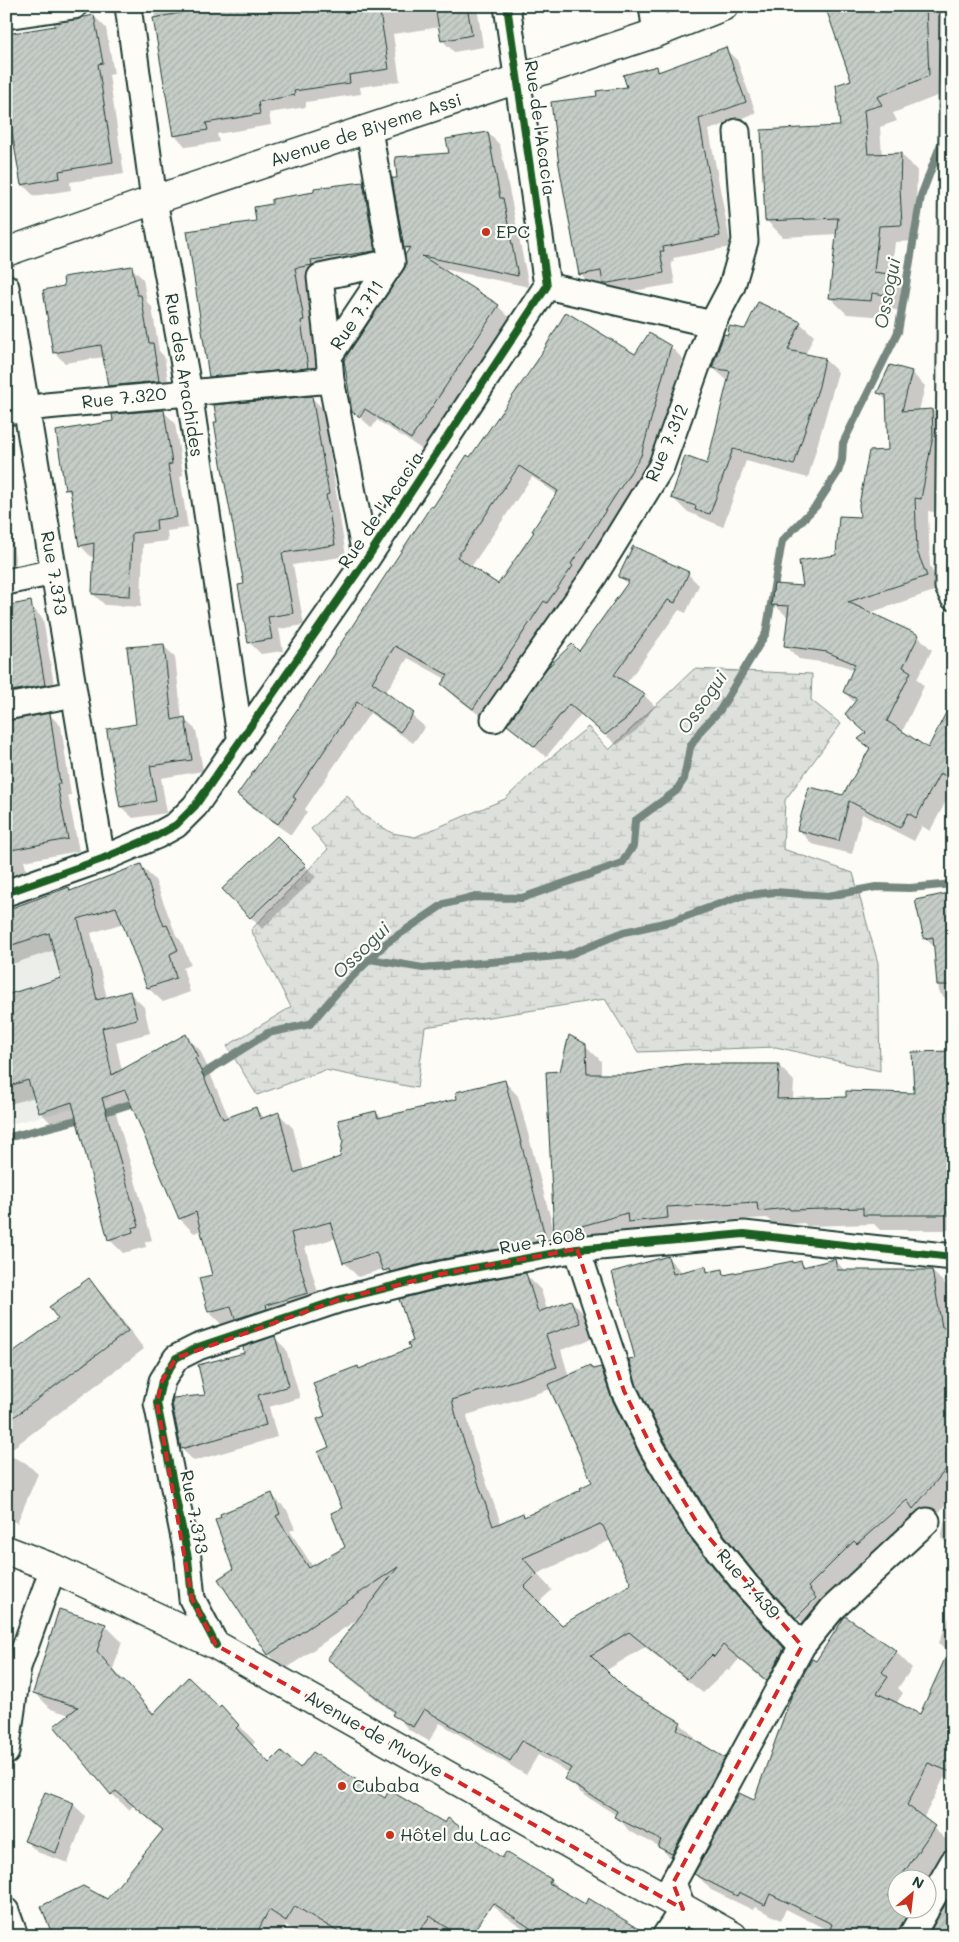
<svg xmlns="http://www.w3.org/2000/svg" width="959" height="1942" font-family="Mali,sans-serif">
<defs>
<pattern id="wetland-marsh" width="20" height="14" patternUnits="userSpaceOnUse" patternTransform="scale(1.25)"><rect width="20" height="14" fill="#dde0db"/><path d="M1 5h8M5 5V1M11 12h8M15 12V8" fill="none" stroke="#bdc1bd"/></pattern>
<pattern id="building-hatch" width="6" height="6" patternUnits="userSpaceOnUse" patternTransform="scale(1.25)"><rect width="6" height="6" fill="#c6cdc7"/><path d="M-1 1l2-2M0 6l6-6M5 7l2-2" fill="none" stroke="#aab1ac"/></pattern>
</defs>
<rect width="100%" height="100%" fill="#fdfcf7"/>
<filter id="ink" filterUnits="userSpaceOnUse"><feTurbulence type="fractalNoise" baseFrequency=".02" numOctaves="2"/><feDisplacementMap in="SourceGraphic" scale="10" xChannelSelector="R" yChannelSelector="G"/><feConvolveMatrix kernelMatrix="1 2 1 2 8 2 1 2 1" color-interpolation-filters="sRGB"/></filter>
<g filter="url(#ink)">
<path fill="#eceee9" d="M69 887 91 972 116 1094 109 1095 110 1100 6 1125V907L26 903Z"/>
<path fill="url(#wetland-marsh)" stroke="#7e8e88" d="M694 669 812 674 811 700 841 724 785 800 783 849 853 873 878 963 880 1071 776 1047 638 1052 605 999 425 1027 417 1088 325 1070 257 1095 227 1046 291 1007 251 930 328 849 311 829 347 795 361 814 392 833 415 837 505 799 532 773 588 727 609 750Z"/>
<path fill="#0003" fill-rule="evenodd" d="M153 6H477L483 47 454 52 442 40 440 27 393 34 400 81 360 87 361 94 306 102V107L269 113 271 125 217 134 219 142 186 147 175 135Z
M826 6H937L942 22 945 93 893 113 897 121 880 127 882 155 901 154 917 170 916 205 918 241 895 242 891 278 905 292 902 311 888 309 887 317 847 314 830 298 838 234 783 237 766 220 841 127 852 81Z
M94 16 106 28 114 74 109 75 124 174 70 182 71 190 34 196 22 184 56 27Z
M725 49 737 60 756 113 709 130 731 247 673 258 674 262H671L675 284 615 294 604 283 592 286 581 275 598 97 628 88 656 67 661 72Z
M488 133 500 145 529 287 439 268 498 306 510 318 423 450 377 420 372 428 353 411 405 270 409 251 405 248 450 155Z
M363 183 377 197 389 265 324 274 321 381 224 390 210 376 257 222Z
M132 268 143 279 147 302 152 307 159 351 164 356 170 392 120 397 109 385 104 357 65 363 54 352 66 287Z
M800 323 814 336 805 355 824 359 838 372 808 478 746 461 723 527 686 511 672 497 708 465 729 382 713 368 729 336 746 330Z
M671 347 683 359 652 468 486 720 454 696 442 684 446 679 408 658 385 693 425 727 413 743 370 713 305 809 307 812 291 835 251 807 239 795 302 705 433 508 471 458 636 356ZM532 477 557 494 535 533 499 586 471 567Z
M911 372 925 386 919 411H935L948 424 934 512 928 511 930 566 940 589 869 613 918 636 932 650 917 679 924 686 902 732 928 750 953 726V788L930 831 922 826 914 841 862 814 852 854 812 844 799 830 844 796 871 750 860 739 867 733 855 703 844 692 854 670 842 665 799 659 785 645 789 618 773 604 805 587 837 556 861 518 889 452 888 402 878 392Z
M311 397 323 409 346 556 293 565 304 625 279 629 283 651 261 654 249 642 245 585Z
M163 411 175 423 183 475 180 476 188 528 167 531 168 541 143 544 141 607 105 605 93 594 95 556 91 557 80 545 72 495 66 489 115 422Z
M6 494 18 579 6 585Z
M634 548 688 574 699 585 686 613 679 610 626 684 644 695 655 706 637 730 617 745 581 714 546 757 509 725 579 653 628 584 620 576Z
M32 607 43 619 56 696 6 712V611Z
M163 645 175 657 182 719H184L196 730 203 771 161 778 167 813 133 818 121 807 137 725Z
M50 715 61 726 71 795H68L79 851 24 861 27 872 6 877V722Z
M277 837 316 877 262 929 224 889Z
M141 866 155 880 176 935 181 941 191 965 183 968 190 992 163 1002 148 988 124 923 91 933 107 998 130 993 144 1007 150 1033 116 1042 122 1071 186 1036 200 1050 229 1118 256 1109 265 1119 279 1114 293 1128 304 1171 341 1158 376 1112 382 1118 459 1100 504 1081 518 1096 559 1250 398 1285 383 1269 358 1277 344 1262 336 1238 305 1247 322 1307 223 1326 209 1312 214 1275 202 1230 194 1233 180 1219 133 1107 116 1113 152 1240 145 1242 146 1247 123 1253 109 1239 78 1119 54 1126 40 1112 35 1097 6 1105V996L62 979 55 950 6 966V908L10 911 69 888 72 891Z
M948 894 953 899V1230H880L874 1224 807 1226 804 1223 775 1226 767 1218 682 1223 683 1234 645 1237 638 1230 571 1249 555 1233 561 1072 585 1045 601 1061V1075H633L778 1065 794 1081 793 1100 915 1095 952 1052 949 1002 939 992 935 948 925 938Z
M668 1258 683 1273 705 1268 711 1273 722 1271 727 1275 792 1262 794 1264 801 1263 806 1268 835 1260 846 1272 932 1271 948 1287V1291H953V1549L941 1538 949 1500 930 1524 874 1559 871 1556 823 1604 812 1633 797 1617 637 1359Z
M525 1274 541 1290 547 1310 571 1301 586 1316 594 1338 561 1350 569 1377 601 1368 616 1384 654 1471 702 1550 751 1612 799 1664 782 1695 739 1659 729 1671 727 1670 703 1693 645 1647 605 1671 626 1692 680 1723 695 1738 694 1741 724 1759 739 1774 674 1862 659 1846 630 1832 616 1815 581 1793 566 1778 569 1773 538 1755 526 1775 440 1723 429 1741 409 1730 395 1714 344 1674 329 1659 359 1618 284 1670 269 1654 220 1579 235 1570 272 1495 287 1510 295 1529 290 1531 313 1567 346 1547 344 1509 331 1448 327 1416 359 1370 412 1348ZM551 1389 594 1483 583 1491 525 1517 522 1514 501 1524 473 1444 467 1415ZM611 1540 632 1585 562 1627 538 1603 552 1590 537 1574Z
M88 1280 105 1297 144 1349 6 1453V1359L60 1319Z
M275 1338 286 1349 300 1398 269 1407 277 1437 194 1461 182 1449 173 1403 207 1396 246 1354Z
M6 1454 26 1463 38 1474 17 1523 6 1518Z
M953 1607V1781L944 1778 923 1819 950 1843 926 1880H896V1910H909L925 1926 920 1936H839L786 1909 781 1920 755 1907 753 1910 711 1890 696 1874 755 1802 816 1663 896 1652 912 1668 898 1688 903 1693 896 1704 920 1716 949 1653 939 1643Z
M6 1608 10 1612 6 1645Z
M105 1625 122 1642 113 1669 155 1714 219 1709 237 1723 255 1742 252 1746 270 1764 300 1770 385 1800 496 1859 444 1936H301L286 1925 281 1936H58L51 1929 108 1901 163 1831 133 1806 129 1810 112 1794 70 1715 51 1709 34 1692Z
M73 1804 85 1816 68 1863 37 1852 26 1841Z
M550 1880 565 1894 645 1936H535L502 1914 485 1897Z"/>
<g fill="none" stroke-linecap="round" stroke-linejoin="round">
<path stroke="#75877f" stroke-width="8" d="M370 959 423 968 568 955 624 932 673 921 741 896 775 892 828 896 876 887 910 888 953 884
M195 1079 268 1033 310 1024 339 990 385 944 444 904 473 897 522 898 622 863 633 846 635 821 676 791 684 779 690 747 701 730 720 710 766 633 782 541 816 506 838 472 842 460 843 443 898 332 921 196 942 141
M98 1114 140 1101
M6 1138 85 1118"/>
</g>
<path fill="url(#building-hatch)" stroke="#1f3d34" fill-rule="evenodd" d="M219 6H379L389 69 349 75 350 83 294 91 295 95 258 102 260 114 206 123 208 130 173 136 153 18Z
M435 6H467L472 35 441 41Z
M825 6H926L929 76 877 97 882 105 864 110 868 154 901 153 900 188 902 225 879 226 874 272 889 274 886 295 872 293 871 301 829 298 838 218 765 221 761 130 840 126 836 85 851 80Z
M94 15 103 63 98 64 113 162 59 171 60 178 21 185 6 98V34L55 26 54 23Z
M726 47 746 102 699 119 720 236 663 247 664 251H660L664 273 603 284 601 271 579 275 559 165 551 102 597 96 596 91 627 87 623 75 657 66 658 72Z
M488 132 500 198H503L518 276 422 256 499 305 411 439 365 409 360 417 352 412 344 360 406 266 405 255 410 247 404 248 392 178H397L395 157 449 153 446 139Z
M363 182 375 251 311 260 312 265 295 268 304 320 301 321 308 368 209 377 187 231 256 221 254 207 272 204V199L314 192V188Z
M132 266 137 295H141L149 343H153L159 381 108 386 101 345 53 353 43 290 64 286 63 277Z
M758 302 801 322 788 350 825 358 819 386 794 465 733 449 710 514 695 510 696 506 671 498 685 456 707 464 730 371 712 368 724 334 728 335 729 326 745 329Z
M566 312 635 354 649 333 671 346 641 456 571 564 573 566 547 603 544 601 473 709 441 684 448 675 395 646 372 682 414 713 400 732 357 702 293 797 296 799 278 824 237 795 301 704 431 506 433 507 467 455 470 457 537 361ZM519 466 558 491 532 531 534 532 498 584 457 557Z
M890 365 912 371 902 411 932 409 933 436 921 499 915 498 917 551 927 576 848 602 919 635 903 667 911 672 887 721 928 748 953 699V780L940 773 916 818 908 813 900 828 849 801 839 841 797 830 809 787 843 795 870 748 858 739 866 733 845 714 857 699 843 692 855 664 827 652 784 646 789 606 771 605 774 584 803 586 799 561 836 555 839 516 860 517 859 505 869 451 888 450 886 395 877 393Z
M312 396 329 494 326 495 335 545 282 553 293 613 268 617 272 639 248 643 238 585 244 584 221 463 214 422H217L214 405Z
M164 410 172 464 168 465 177 517 156 520 157 530 132 533 130 596 92 594 94 543 79 546 70 489 65 490 56 431 113 421 112 414Z
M633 546 689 572 675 603 668 600 614 675 645 694 626 719 605 735 569 704 535 747 507 725 547 668 572 644 579 651 629 581 618 577Z
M31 601 45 685 6 692V606Z
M164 644 172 720 185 717 192 760 150 766 156 801 120 807 107 732V729L136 724 127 647Z
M50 713 60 784H57L68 839 6 851V721Z
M277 836 306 865 250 918 222 889Z
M141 864 164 926 167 925 178 950 170 954 176 978 147 988 116 907 78 919 97 1000 130 991 137 1019 102 1028 112 1075 186 1034 198 1057 195 1058 223 1119 256 1107 260 1119 279 1112 294 1173 340 1157 343 1140 338 1120 376 1111 378 1118 457 1099 456 1092 505 1080 545 1236 541 1237 542 1241 438 1260 390 1272 389 1269 383 1271 376 1252 343 1263 330 1222 291 1233 308 1293 266 1305 267 1309 235 1319 231 1306 208 1312 199 1278 212 1275 196 1212 179 1219 125 1090 102 1098 139 1226 132 1228 133 1232 108 1240 72 1102 39 1113 28 1080 6 1087V995L61 978 49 933 6 947V910L69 887 70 891Z
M949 893 953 911V985H937L933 937 924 939 915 900Z
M569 1035 586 1044 587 1074H633L684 1064H779L777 1099 846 1097V1091L914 1093 912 1052 953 1051V1215H863V1208L790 1210 789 1208 758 1211 757 1202 667 1207 668 1218 628 1222 627 1213 554 1234 546 1072 560 1071Z
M668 1256 673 1274 706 1266 707 1272 723 1269 724 1275 793 1261V1263L801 1261 803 1267 835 1259 837 1270H932L942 1327H953V1461L913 1509 907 1500 857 1544 854 1541 808 1587 816 1598 796 1618 758 1577 711 1518 665 1441 637 1386 629 1359 635 1358 612 1272Z
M526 1273 538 1312 571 1300 580 1323 546 1335 557 1367 452 1400 459 1427 493 1526 523 1513 524 1517 581 1490 580 1488 592 1482 548 1385 591 1365 593 1369 601 1367 611 1397 639 1454 687 1534 736 1595 784 1648 767 1681 723 1645 714 1657 712 1655 687 1679 629 1632 591 1655 627 1691 681 1722 677 1729 725 1758 672 1854 658 1847 661 1840 614 1817 617 1811 564 1779 571 1768 522 1741 510 1761 424 1709 413 1727 392 1715 394 1711 327 1659 398 1567 268 1655 218 1579 233 1569 215 1520 221 1517 220 1514 272 1493 280 1514 276 1516 309 1568 345 1547 331 1513 342 1508 318 1452 329 1447 317 1419 325 1416 313 1383 358 1366 359 1369 410 1348 408 1343 413 1341 399 1299 444 1288ZM600 1524 603 1526 631 1584 562 1625 524 1587 537 1574 523 1558Z
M89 1278 128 1331 6 1423V1357L58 1319 49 1307Z
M275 1336 289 1386 258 1395 266 1425 181 1449 172 1403 173 1398 205 1395 198 1365 244 1353 243 1347Z
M59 1609 106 1624 97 1651 121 1680H124L153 1714 188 1677 219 1707 221 1705 239 1725 236 1728 269 1763 281 1751 300 1768 313 1752 385 1798 389 1790 445 1823 448 1818 502 1858 506 1852 551 1879 549 1883 585 1904 588 1898 651 1936H542L493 1903 470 1936H459L430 1916 416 1936H345L295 1906 286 1921 269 1910 255 1936H63L50 1929 41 1906 83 1886 107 1899 163 1830 116 1791 111 1795 54 1726 78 1707 33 1693Z
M845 1616 897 1651 882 1672 888 1677 877 1693 920 1714 953 1641V1773L928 1763 907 1805 935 1826 899 1880H896V1884L888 1897 896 1902V1910H910L897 1936H843L830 1929 832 1924 770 1894 765 1905 739 1892 737 1896 694 1874 739 1793 754 1800 791 1697 812 1659 816 1661Z
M45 1792 74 1803 56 1853 24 1841Z
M953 1891V1936H928L939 1915Z"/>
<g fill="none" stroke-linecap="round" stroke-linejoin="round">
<g stroke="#1f3d34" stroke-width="29">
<path id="street" d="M128 6 154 200 189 392 241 743
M652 6 656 33
M953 6 948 587 953 597
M6 16 74 6
M6 287 102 859
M712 324 732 286 745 241 737 132
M329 356 320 277 392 262
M6 412 46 406 331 380
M366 560 331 380 329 356 392 262 369 130
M6 582 54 572
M6 707 74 694
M494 719 594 576 661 467 712 324 547 286
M6 893 102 859 156 836 176 825 195 806 366 560 547 286 507 6
M577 1249 624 1391 652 1448 699 1526 747 1586 802 1646 673 1883 683 1909 665 1936
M216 1645 192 1599 188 1558 157 1403 162 1381 176 1358 198 1347 338 1300 441 1274 577 1249 744 1234 953 1257
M802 1646 832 1609 927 1521
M6 1752 18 1667 53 1568
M926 1909 953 1862
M6 1911 15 1936
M911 1936 926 1910"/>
</g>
<g stroke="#1f3d34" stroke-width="31">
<path id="secondary" d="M6 1550 53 1568 216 1645 733 1936"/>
</g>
<g stroke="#1f3d34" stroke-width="31">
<path id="primary" d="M6 252 154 200 656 33 724 6"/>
</g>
<use href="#street" stroke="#fdfcf7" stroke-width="25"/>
<use href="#secondary" stroke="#fdfcf7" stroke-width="28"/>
<use href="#primary" stroke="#fdfcf7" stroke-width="28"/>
<g stroke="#fdfcf7" stroke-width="11">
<path id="cycleway" d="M6 893 102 859 156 836 176 825 195 806 366 560 547 286 507 6
M216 1645 192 1599 188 1558 157 1403 162 1381 176 1358 198 1347 338 1300 441 1274 577 1249 744 1234 953 1257"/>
</g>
<use href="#cycleway" stroke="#1b5e20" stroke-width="8"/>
</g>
</g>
<path fill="none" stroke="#d62828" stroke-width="4" stroke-dasharray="10 6" stroke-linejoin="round" d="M577 1249 624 1391 652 1448 699 1526 802 1646 673 1883 683 1909 216 1645 192 1599 157 1403 162 1381 176 1358 338 1300 441 1274Z"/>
<g fill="#c8321e" stroke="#fdfcf7" stroke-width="2">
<circle cx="486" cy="232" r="5"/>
<circle cx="342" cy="1786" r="5"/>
<circle cx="390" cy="1835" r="5"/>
</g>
<g text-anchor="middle" stroke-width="4.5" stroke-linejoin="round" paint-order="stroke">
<g font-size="18" fill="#1f3d34" stroke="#fdfcf7">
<text transform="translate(540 128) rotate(82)" y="6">Rue de l'Acacia</text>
<text transform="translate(366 130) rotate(-18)" y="6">Avenue de Biyeme Assi</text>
<text transform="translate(357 315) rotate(-56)" y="6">Rue 7.711</text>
<text transform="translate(184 375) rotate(81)" y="6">Rue des Arachides</text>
<text transform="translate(124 398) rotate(-6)" y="6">Rue 7.320</text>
<text transform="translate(667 443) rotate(-67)" y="6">Rue 7.312</text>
<text transform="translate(381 510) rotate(-56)" y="6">Rue de l'Acacia</text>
<text transform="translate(54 573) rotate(80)" y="6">Rue 7.373</text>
<text transform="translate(542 1241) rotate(-10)" y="6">Rue 7.608</text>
<text transform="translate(194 1512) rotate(79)" y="6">Rue 7.373</text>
<text transform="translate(748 1584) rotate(49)" y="6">Rue 7.439</text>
<text transform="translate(374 1734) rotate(30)" y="6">Avenue de Mvolye</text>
</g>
<g font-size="18" fill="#1f3d34" stroke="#fdfcf7" text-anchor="start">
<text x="496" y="238">EPC</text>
<text x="352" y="1792">Cubaba</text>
<text x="400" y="1841">Hôtel du Lac</text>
</g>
<g font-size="19" font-style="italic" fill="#435c53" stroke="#fdfcf7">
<text transform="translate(887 293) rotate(-79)" y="7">Ossogui</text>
<text transform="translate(702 702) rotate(-55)" y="7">Ossogui</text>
<text transform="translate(361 950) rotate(-44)" y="7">Ossogui</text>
</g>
</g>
<rect width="959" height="1942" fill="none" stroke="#fdfcf7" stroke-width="25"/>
<rect x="12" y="12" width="934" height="1917" fill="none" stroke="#1f3d34" stroke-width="2" filter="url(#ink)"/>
<g transform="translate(912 1894) rotate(28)"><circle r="24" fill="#fdfcf7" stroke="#a4b0a9"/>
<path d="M0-4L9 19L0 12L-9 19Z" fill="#c8321e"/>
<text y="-8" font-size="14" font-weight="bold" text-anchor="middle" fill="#1f3d34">N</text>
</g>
</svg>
